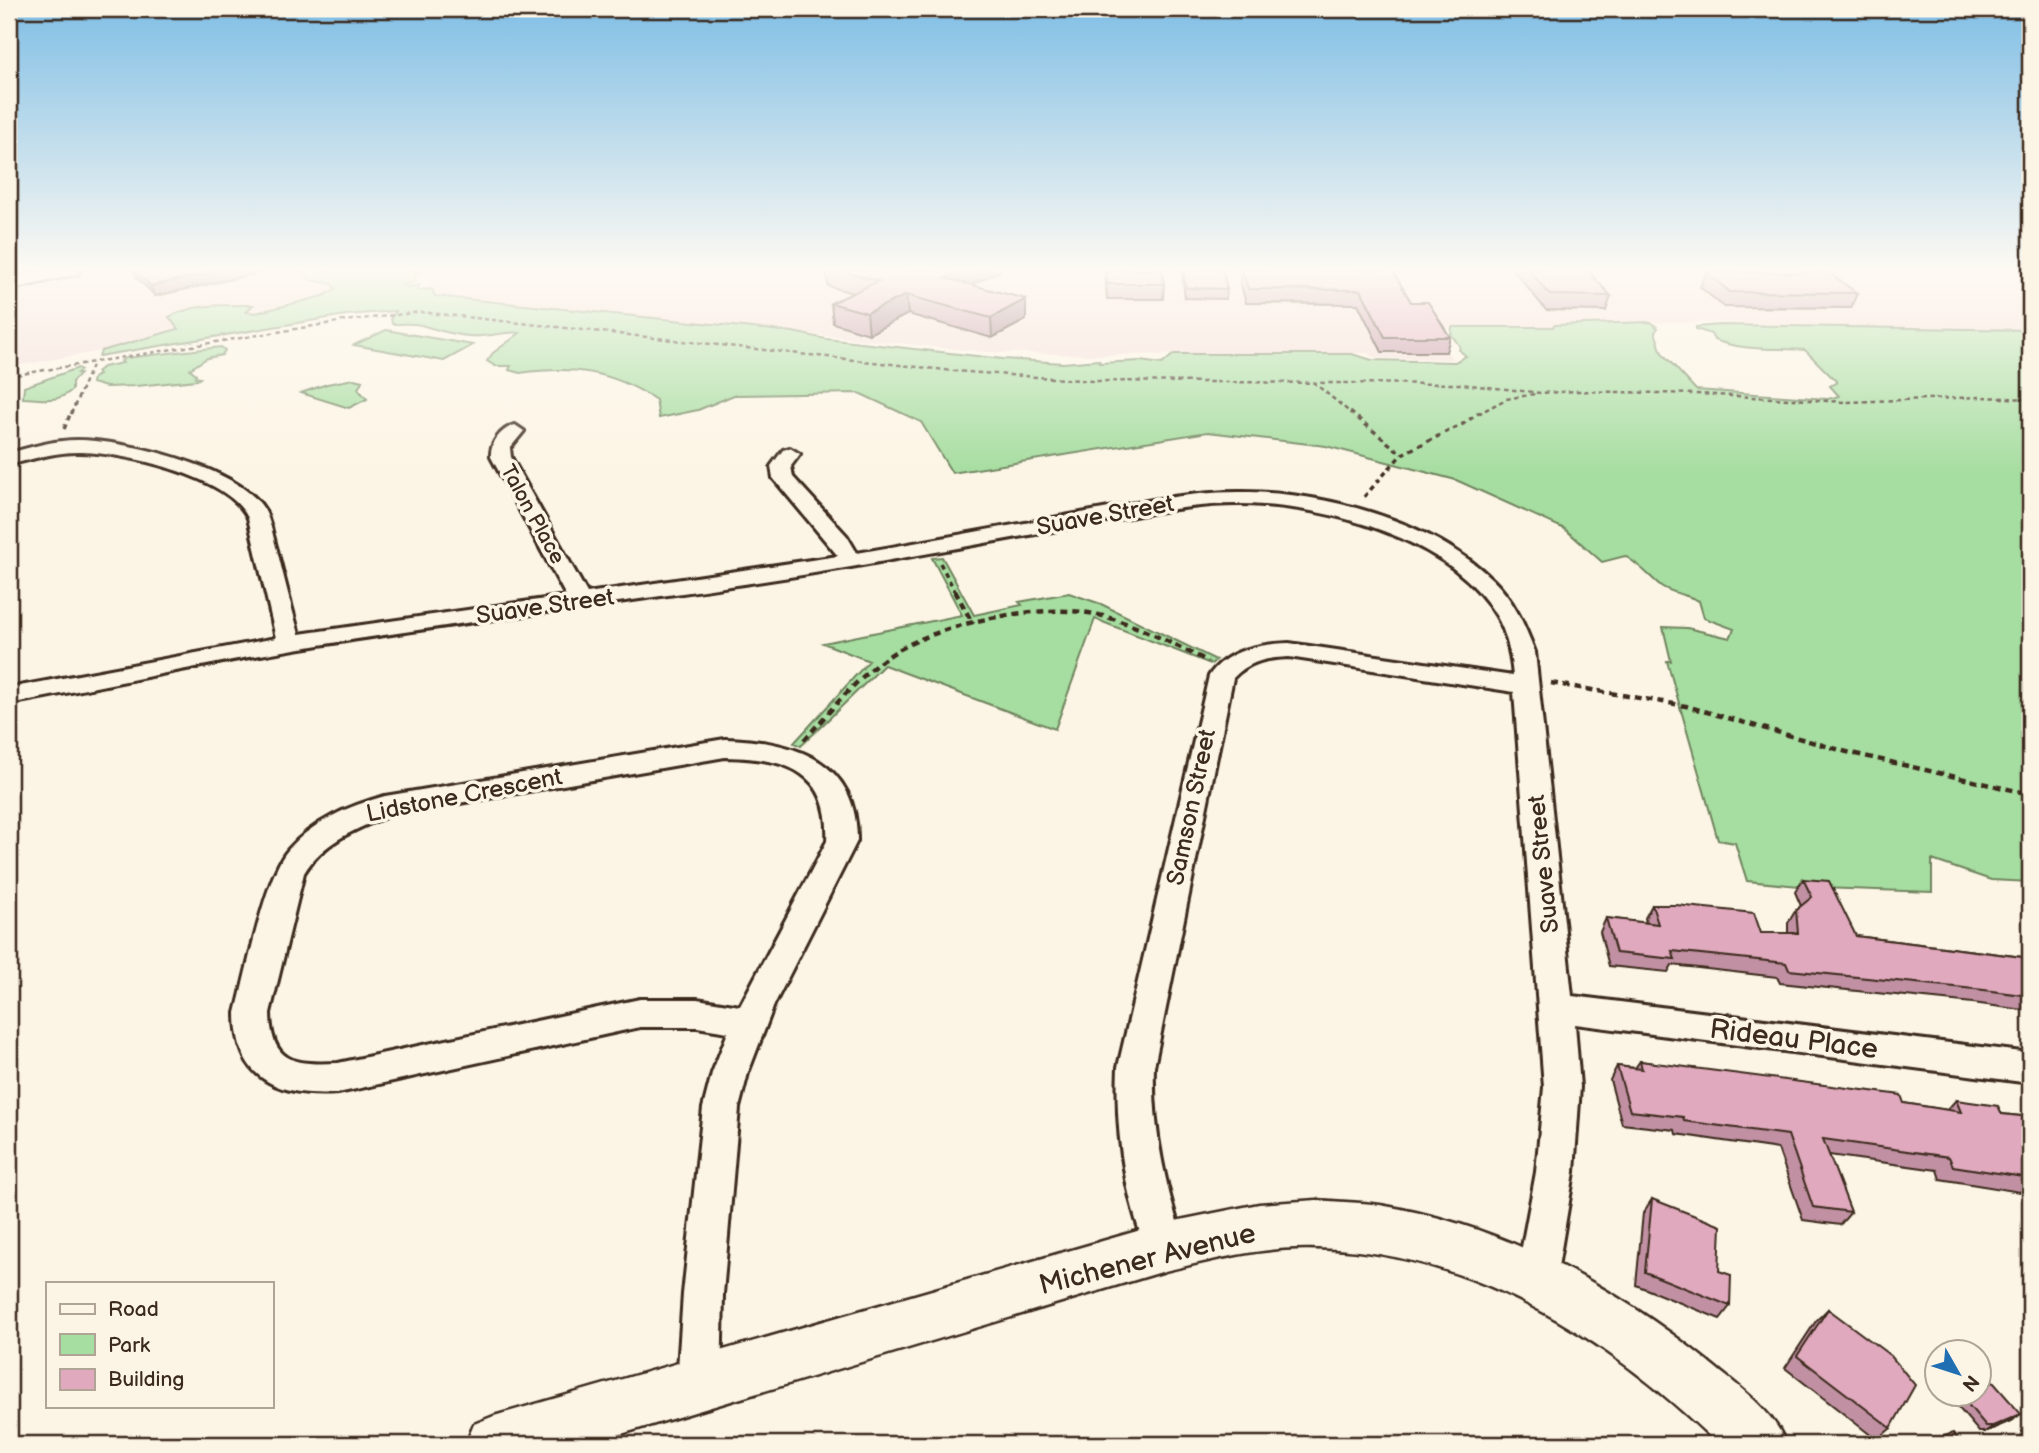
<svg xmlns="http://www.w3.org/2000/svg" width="2039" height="1453" font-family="'Balsamiq Sans',sans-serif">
<rect width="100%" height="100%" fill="#fcf5e5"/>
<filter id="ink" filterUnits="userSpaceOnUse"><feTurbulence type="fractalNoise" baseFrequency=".0143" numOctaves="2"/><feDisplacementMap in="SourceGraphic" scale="14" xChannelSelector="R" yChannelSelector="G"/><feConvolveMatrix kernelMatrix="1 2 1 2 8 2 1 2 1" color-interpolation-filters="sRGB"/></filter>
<g filter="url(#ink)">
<path fill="#f4ded9" d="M98 270H301L322 284 332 283 335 289 323 296 256 313 245 312 252 305 227 303 179 312 169 318 179 329 167 333 101 351 9 367V291Z
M422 270H2030V330L1674 322 1554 325V327H1433L1452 359 1375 358 1367 353 1094 355 986 352 434 296Z"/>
<path fill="#a6dda0" stroke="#70845f" stroke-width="2" d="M301 270H413L420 273 414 277 416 281 403 285 407 287 419 285 417 290 432 289 435 296 793 332 826 339 1003 359 1063 363 1099 360 1100 363 1140 361 1162 364 1174 354H1352L1372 360 1455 362 1466 356 1459 350 1460 347 1451 334 1452 327H1553L1554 325 1651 322 1658 328 1655 332 1662 353 1696 390 1828 399 1839 396 1830 386 1837 382 1805 350C1774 348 1744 351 1714 340L1711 334 1696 329V327L1720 325 2030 330V882L1991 880 1932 860V892L1821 888 1747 881 1735 843 1718 840 1667 661H1671L1663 627 1687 628 1730 638 1734 629 1704 618 1699 601C1688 595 1671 593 1661 586 1648 575 1640 565 1625 556L1602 562 1565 529 1456 480 1326 446 1208 432 952 473 921 422 859 393 734 395 698 410 659 418 656 400C611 370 572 366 520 373L509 370 511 366H495L487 361 493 353 520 333C510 330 485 338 470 336 453 335 437 330 421 325 412 323 401 324 392 324L391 318 396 311 346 315 99 356 101 351 178 329 169 317C195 303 225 305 253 305L246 312 256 313 323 296 335 289 332 284 311 280Z
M386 330 473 345 444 361 354 345Z
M221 347 225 350 222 355 207 358 190 369 196 374 195 377 200 378 197 380 136 386 106 387 92 383 93 378 99 375 97 372 103 367 123 363 121 361 126 358Z
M78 368 81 370 77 373 80 374 72 382V390C56 404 42 398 23 398L24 387Z
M354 379 362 381 358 389 367 399 349 408 301 393 327 384Z
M942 557 974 615 1022 605 1019 602 1069 593 1101 604 1216 660 1211 664 1095 619 1055 729 884 665 801 746 794 743 869 661 823 643 962 615 932 558Z"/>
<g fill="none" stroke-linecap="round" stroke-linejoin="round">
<g stroke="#3b2a1e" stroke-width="6">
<path id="minor" d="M515 425 524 431 510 448 511 457 587 593 838 556 773 478 771 466 783 450 790 448 800 454 791 466 793 477 847 536 857 553C932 540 1007 526 1081 513 1133 504 1185 492 1238 492 1321 491 1432 520 1493 580 1514 600 1525 626 1535 652L1572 996 2030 1053V1083L1575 1024 1580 1087 1574 1172 1556 1279 1550 1293 1536 1299 1522 1293 1516 1279 1536 1172 1544 1087 1514 692 1289 657C1267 658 1249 661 1233 678L1154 1067C1152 1130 1166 1188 1185 1247L1179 1261 1165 1266 1151 1261C1125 1200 1115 1132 1118 1067L1209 676C1226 650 1259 644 1289 643L1513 676C1511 655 1507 633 1496 615 1453 542 1343 511 1264 505 1202 500 1141 515 1080 526 1004 539 927 554 851 567 668 598 484 618 301 648 203 664 106 686 9 704V688L276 638 248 518C228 475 121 452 78 452 54 452 32 459 9 465V453C31 447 54 440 77 440 125 440 239 467 264 509 271 522 273 537 277 550 284 578 291 606 299 634L566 596 491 457C490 443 501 429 515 425Z
M725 739C794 741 858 760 857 841L774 1005 748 1073 739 1108 723 1294 721 1384 714 1399 699 1406 684 1399 677 1384 683 1294 703 1108 712 1073 728 1032 697 1027H640L338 1093C278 1097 236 1080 236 1013 246 975 265 876 288 850 313 821 349 806 385 796ZM725 757C786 758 831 771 827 841L740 1006 697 999H640L338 1063C294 1065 271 1063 270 1013L304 873C322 842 358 828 390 815Z"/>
</g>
<g stroke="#3b2a1e" stroke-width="5">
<path id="tertiary" d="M1317 1200C1338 1202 1360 1202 1380 1205 1503 1225 1616 1287 1711 1364 1739 1387 1774 1411 1786 1444H1718C1609 1338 1473 1252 1317 1248 1266 1246 1214 1259 1165 1271L588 1444H466L474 1424 494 1416 1165 1223 1259 1204Z"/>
</g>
<g stroke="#3b2a1e" stroke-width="5">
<path id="secondary" d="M43 270H81L78 274 9 290V278Z"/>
</g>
<path stroke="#3b2a1e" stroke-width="2.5" stroke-dasharray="4.5 3.5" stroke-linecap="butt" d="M9 376 344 321 421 312 954 371 1093 381 1461 384 1541 393 1578 391 1697 394 1846 402 1981 397 2030 399
M1313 382 1352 414
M71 414 93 363
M1478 414 1506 399 1535 394"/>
<path stroke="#3b2a1e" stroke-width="3.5" stroke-dasharray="5 4.5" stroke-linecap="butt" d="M1350 412 1402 454
M64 429 71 412
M1364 497 1402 454 1463 424 1480 412
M940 563 956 593"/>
<path stroke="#3b2a1e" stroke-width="4.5" stroke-dasharray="7 5" stroke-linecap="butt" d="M955 591 973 624
M1551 683 1686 706 1847 752 2030 794
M804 740C829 713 853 682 883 660 929 625 1038 602 1094 614 1134 622 1171 644 1208 661"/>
<use href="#minor" fill="#fcf5e5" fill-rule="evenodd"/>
<use href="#tertiary" fill="#fcf5e5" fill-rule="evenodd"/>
<use href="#secondary" fill="#fcf5e5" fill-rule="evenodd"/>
</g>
<path fill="#c191a3" stroke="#3b2a1e" stroke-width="2" d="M133 270H263V272L155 296 137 278Z
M826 270H1001L971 285 1026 299V320L992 338 908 314 869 334 833 323 831 303 853 293 828 286Z
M1105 270H1162L1164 284 1163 299H1107Z
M1182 270H1222L1227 289 1226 299 1185 298 1182 275Z
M1241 270H1392L1411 302 1450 337 1446 352H1382L1358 304 1246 303 1240 282Z
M1513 270H1587L1611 296 1606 311 1546 310Z
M1706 272 1857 293 1851 308 1724 307 1700 287Z
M1803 879 1856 936 2030 958V1011L1973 1003 1780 983 1777 977 1672 965 1668 972 1609 966 1600 932 1606 918 1646 923 1645 918 1652 905 1761 933H1788V923L1796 910 1801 906 1795 892Z
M2030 926V947L2023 935Z
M1640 1061 1947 1110 1956 1100 2002 1114 2030 1117V1182L2020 1192 1940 1179 1937 1170 1829 1155 1851 1212 1840 1225 1803 1220 1778 1149 1676 1134 1675 1130 1622 1124 1610 1080 1617 1066 1635 1068Z
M1652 1199 1719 1271 1730 1306 1720 1319 1636 1285 1643 1213Z
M1828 1309 1891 1428 1877 1440 1785 1368 1816 1321Z
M1960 1395 2013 1420 1985 1432H1979L1953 1401Z"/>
<path fill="#9d7684" stroke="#3b2a1e" stroke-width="2" d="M222 270H263V272L155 296 150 286Z
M962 270H1001L946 298 945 278Z
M906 295 908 314 869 334 867 313Z
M1026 299V320L992 338 991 318Z
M2021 1414 2013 1420 1985 1432 1993 1426Z"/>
<path fill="#e0a9bd" stroke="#3b2a1e" stroke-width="2" d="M135 270H222L150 286Z
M838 270H962L945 278 1026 299 991 318 906 295 867 313 831 303 879 281Z
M1106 270H1162L1164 284H1107Z
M1183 270H1222L1227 289 1186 288Z
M1242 270H1392L1411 302H1428L1450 337H1385L1361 290 1248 289Z
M1529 270H1587L1611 296 1550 295Z
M1706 272 1829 273 1857 293 1730 292Z
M1803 879 1829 881 1856 936 2030 958V996L1984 990 1789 970 1786 963 1672 951 1675 959 1616 953 1606 918 1658 924 1652 905H1676L1754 913 1761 933H1798L1796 910 1812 897Z
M1640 1061 1901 1095 1904 1103 1961 1112 1956 1100 1998 1106 2002 1114 2030 1117V1161H2025L2030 1172V1178L1953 1166 1949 1157 1823 1139 1851 1212 1813 1207 1788 1135 1684 1121 1683 1117 1630 1111 1617 1066 1642 1069Z
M1652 1199 1721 1226 1719 1271 1731 1275 1730 1306 1645 1272Z
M1828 1309 1891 1356 1915 1385 1891 1428 1797 1356Z
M1993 1382 2021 1414 1993 1426H1986L1960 1395 1965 1394H1979V1387Z
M1953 1433 1962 1444H1922Z"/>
</g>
<linearGradient id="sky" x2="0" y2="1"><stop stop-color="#7fbee5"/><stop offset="0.57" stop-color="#fefaf3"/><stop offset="1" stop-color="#fefaf3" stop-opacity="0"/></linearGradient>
<rect width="2039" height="474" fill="url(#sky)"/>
<g text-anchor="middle" stroke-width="7" stroke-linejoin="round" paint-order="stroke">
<g font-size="21" fill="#3b2a1e" stroke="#fcf5e5">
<text transform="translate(533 514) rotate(61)" y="7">Talon Place</text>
</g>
<g font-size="24" fill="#3b2a1e" stroke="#fcf5e5">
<text transform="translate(1105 515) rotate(-10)" y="8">Suave Street</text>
<text transform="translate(545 606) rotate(-8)" y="8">Suave Street</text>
<text transform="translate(464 795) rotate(-11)" y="8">Lidstone Crescent</text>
<text transform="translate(1191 807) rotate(-78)" y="8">Samson Street</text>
<text transform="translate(1543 864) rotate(-96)" y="8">Suave Street</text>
</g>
<g font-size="28" fill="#3b2a1e" stroke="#fcf5e5">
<text transform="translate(1794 1038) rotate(7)" y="10">Rideau Place</text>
<text transform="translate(1147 1258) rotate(-14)" y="10">Michener Avenue</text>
</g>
</g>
<rect width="2039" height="1453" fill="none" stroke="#fcf5e5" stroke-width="35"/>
<rect x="18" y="18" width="2004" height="1418" fill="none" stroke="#3b2a1e" stroke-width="2.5" filter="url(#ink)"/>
<rect x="46" y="1282" width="228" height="126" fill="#fcf5e5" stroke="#afa495" stroke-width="2"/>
<rect x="60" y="1304" width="35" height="10" fill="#fcf5e5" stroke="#afa495" stroke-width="2"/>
<text x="108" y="1316" font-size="21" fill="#3b2a1e">Road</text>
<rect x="60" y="1334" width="35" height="21" fill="#a6dda0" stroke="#afa495" stroke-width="2"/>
<text x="108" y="1352" font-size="21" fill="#3b2a1e">Park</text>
<rect x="60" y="1369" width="35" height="21" fill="#e0a9bd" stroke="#afa495" stroke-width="2"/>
<text x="108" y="1386" font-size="21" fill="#3b2a1e">Building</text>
<g transform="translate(1958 1373) rotate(129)"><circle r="33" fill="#fcf5e5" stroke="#afa495" stroke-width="2"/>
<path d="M0-5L12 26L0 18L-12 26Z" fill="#1f6fb2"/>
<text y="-10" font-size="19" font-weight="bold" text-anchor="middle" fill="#3b2a1e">N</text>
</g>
</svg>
